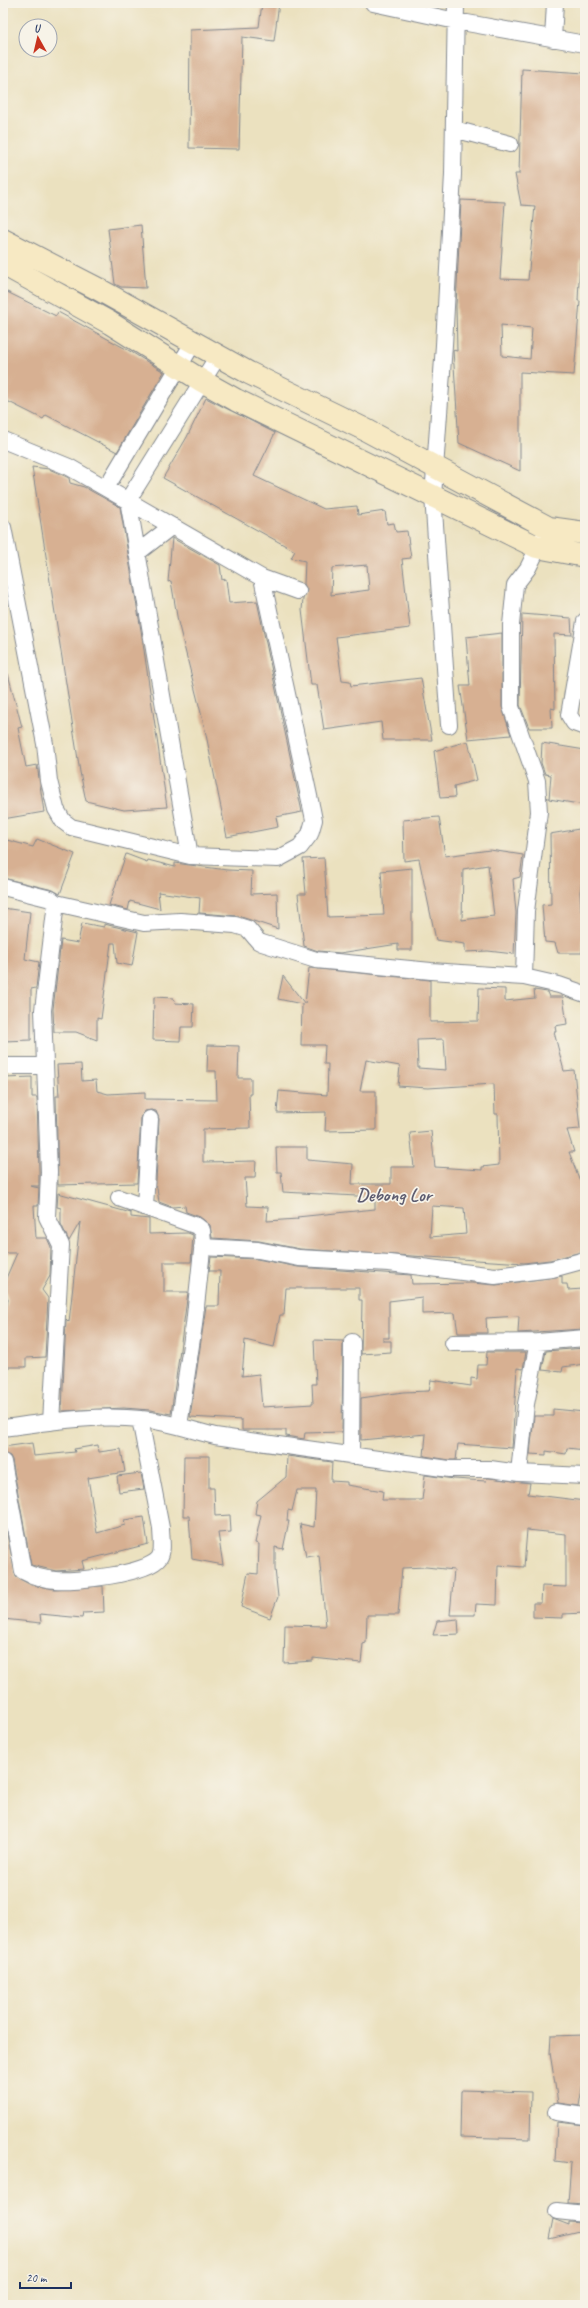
<svg xmlns="http://www.w3.org/2000/svg" width="588" height="2308" font-family="Caveat,sans-serif">
<rect width="100%" height="100%" fill="#f7f3e8"/>
<filter id="ink" filterUnits="userSpaceOnUse"><feTurbulence type="fractalNoise" baseFrequency=".025" numOctaves="2"/><feDisplacementMap in="SourceGraphic" scale="8" xChannelSelector="R" yChannelSelector="G"/><feConvolveMatrix kernelMatrix="1 2 1 2 8 2 1 2 1" color-interpolation-filters="sRGB"/></filter>
<filter id="wash" filterUnits="userSpaceOnUse"><feTurbulence type="fractalNoise" baseFrequency=".012" numOctaves="4" result="noise"/><feDisplacementMap in="SourceGraphic" scale="16" xChannelSelector="R" yChannelSelector="G"/><feGaussianBlur stdDeviation="0.9" result="paint"/><feColorMatrix in="noise" values="0 0 0 0 0 0 0 0 0 0 0 0 0 0 0 0 0 1.4 0 .05"/><feComposite in="paint" operator="in"/></filter>
<g filter="url(#wash)">
<rect width="100%" height="100%" fill="#ebe1bf"/>
<g id="blocks">
<path fill="#d7b092" fill-rule="evenodd" d="M262 3H279L274 41 242 37 239 149 189 148 190 30 259 27Z
M522 69 585 73V239L583 259H580L578 301H580L574 375 520 372V471L459 443 453 350 457 351 456 306 461 200 505 202 500 279 528 280 535 206 521 205 515 174H519ZM501 325 532 328 530 359 502 356Z
M141 225 146 288 121 287 115 284 108 229Z
M3 290 56 316 58 312 128 350 164 372 117 452 46 415 43 419 3 399Z
M206 398 275 433 254 476 324 509 357 506 358 515 385 511 387 524 394 523 396 532 407 531 411 558 402 559 410 628 336 637 342 681 350 682 351 686 421 678 432 740H383L381 722 324 730 317 685H311L302 610 303 599 307 590 304 584 305 561 291 558 295 551 163 478 187 437ZM367 565 369 590 331 595 332 568Z
M32 467 49 469 65 476 69 478 70 483 84 487 120 507 141 630 167 807 124 810 86 801 80 772Z
M172 538 220 565 222 580 226 579 229 603 257 601 302 812 276 817 278 827 227 837 204 725 178 622 171 581 168 582Z
M522 614 571 618 572 635 554 634 555 709 551 708 552 728H529L520 705Z
M502 633V707L511 735 468 739 460 686H470L466 637Z
M8 674 22 727 18 728 26 767 37 765 44 812 3 819V675Z
M468 741 477 780 454 786 455 797 440 798 434 751Z
M542 743 585 750V805L549 799 551 775 545 774 541 763Z
M439 817 445 856 490 850 523 855 520 877 513 879 516 913 514 954 488 951 465 952V944L436 940 419 859 404 861 403 820ZM488 865 494 916 462 920 463 869Z
M585 828V863L580 892 581 911H584L582 953H558L555 943 545 942 542 905 551 904 550 834Z
M3 839 33 847 37 839 75 854 60 894 53 890 3 878Z
M126 854 147 862 148 860 175 867V863L227 870 252 871 251 894 277 893 278 929 238 916 199 913 200 898 158 892 160 909 130 901 128 910 109 905Z
M324 858 328 917 384 915 381 871 412 868V950H398V944L340 953 318 951 304 946 298 894H306L303 859Z
M3 908 30 912 25 959 39 962 36 988 31 989V1040L3 1041V998L6 984H3Z
M82 923 104 927V924L138 932 132 966 117 963 115 943H111L101 1019 97 1018V1040L76 1032H54L53 1009 61 940 78 943Z
M309 968 430 980V1022L478 1021 479 988 505 989V1001L535 998 534 990 547 992 549 997H563L567 1024 555 1026 556 1032H554L564 1071 574 1070 580 1129 567 1130 574 1152H569L580 1181 585 1180V1251L550 1260 524 1263 300 1249 259 1241 212 1238 210 1225 200 1217 186 1212 185 1206 172 1207 159 1202 156 1182 159 1119 156 1111 151 1110 145 1111 141 1118 137 1183 58 1185 56 1096H59L57 1065 81 1064 82 1081 96 1080 97 1091 108 1094 145 1092V1099L217 1100 216 1071H207L208 1045 239 1046 238 1078H251V1094H249L250 1128 203 1129V1162L256 1161 255 1178H245L247 1206 268 1207 267 1221 298 1219 297 1217 375 1209V1197L283 1192 281 1172H277L276 1147H307V1160L353 1164 352 1184H391V1167H414L410 1133 431 1131 435 1167 482 1170V1167L499 1165 498 1114H495L494 1084 428 1088 398 1086 400 1066 366 1060 360 1091H376V1130L325 1131 326 1112 277 1113 279 1091 327 1095 328 1064H324L325 1045H301L302 1004 278 999 283 976 305 1004ZM444 1039 446 1070 418 1068 417 1040ZM432 1206 464 1208 466 1234 430 1237Z
M154 997 173 998 175 1003 194 1004 193 1027H181L180 1041 153 1040Z
M32 1077V1097H37L39 1172V1186H30L39 1188 38 1206H34L36 1238H47L51 1247 50 1276 42 1290 48 1298 45 1357 26 1358V1367H3V1323L8 1300 3 1285 17 1253H4L3 1078Z
M58 1193 131 1213V1217L149 1219V1234L188 1233 193 1235 191 1262H164V1292H188L171 1414 150 1410 124 1408 62 1411 66 1319 69 1322 80 1222 69 1241 61 1224V1208L57 1207Z
M211 1257 257 1259 298 1267 411 1275 412 1284 472 1283 496 1285 562 1276V1284H567L568 1290 583 1289 585 1329 518 1333 519 1316 486 1318 487 1333H458L455 1313 422 1314V1297L389 1301V1338H383V1341H391V1352L361 1354 362 1300H359V1288H286L284 1315H280L274 1347 245 1340 242 1376 259 1374 262 1407 313 1404 312 1384H316L314 1340 343 1341 342 1432 305 1433 304 1439 286 1436V1430H242V1420L190 1417 206 1306H219L220 1271H209Z
M585 1348V1364L563 1367 562 1372 542 1370 546 1351Z
M487 1352H526L523 1369 517 1368 512 1448 458 1444 456 1460H450L424 1456 426 1434 361 1440V1398L403 1392 429 1391 431 1380 471 1386V1378L477 1379 478 1365H486Z
M553 1409 585 1412V1450L567 1448 566 1454 546 1451V1455L530 1454 534 1416H553Z
M32 1443 34 1456 75 1452 74 1449 98 1445 99 1452 121 1449 125 1472 88 1478 97 1533 125 1525 124 1520 144 1517 148 1544 82 1561 84 1569 56 1571 31 1565 12 1460 10 1456 3 1453V1447Z
M184 1456H209V1488H214L215 1516 230 1515 231 1532 218 1533 223 1565 192 1559 189 1516H183Z
M287 1456 332 1462 331 1481 347 1482V1485L383 1491 382 1500H422L425 1475 454 1479 486 1481 487 1478H489L530 1483 528 1494 585 1501V1613L563 1614V1618L533 1617V1603H541L542 1586 566 1587V1534L527 1530 524 1567 498 1565 497 1605 476 1604 475 1615H450L454 1570 426 1567 402 1568 398 1615H367L366 1643 363 1644 361 1663 313 1658V1661L284 1663 285 1625 326 1626 319 1555 306 1557 300 1524 314 1527 316 1490H297L292 1511 288 1510 287 1521H289L283 1549 275 1547V1569L278 1597 270 1618 241 1607 248 1573 258 1574 259 1544 255 1543 261 1515 255 1514 257 1501 286 1477Z
M141 1473 144 1489 119 1492 117 1476Z
M3 1515 16 1577 31 1585 54 1589 103 1586 104 1612 83 1613 82 1618 40 1614 41 1623 3 1619Z
M458 1619 459 1634 433 1635 437 1621Z
M585 2035V2070L579 2106 558 2103 550 2053 551 2036Z
M461 2090 531 2092 530 2139 460 2137Z
M557 2122 585 2125V2204L568 2203 571 2163 555 2161Z
M553 2219 569 2225V2222L583 2223V2231L549 2239Z"/>
</g>
</g>
<g filter="url(#ink)">
<use href="#blocks" fill-opacity="0" stroke="#83888e" stroke-width="1"/>
<g fill="none" stroke-linecap="round" stroke-linejoin="round">
<g stroke="#83888e" stroke-width="18">
<path id="street" d="M373 3 456 21 585 44
M553 39 555 3
M454 129 510 144
M3 440 69 467 262 578 312 810 314 820 310 834 300 847 278 859 190 856 71 827 63 821 56 809 49 781 45 744 3 527
M106 488 193 343
M137 553 172 526
M262 578 298 591
M585 621 569 715 574 723 585 727
M449 725 433 496 444 345 453 174 456 3
M190 856 128 500 218 356
M3 887 51 899 56 903 43 1010 49 1172 47 1217 61 1245 51 1422
M56 903 144 923 180 921 235 925 248 929 258 941 262 943 316 960 431 971 524 977 526 911 539 812 537 781 511 707V625L515 585 528 568 543 538
M524 977 559 985 585 994
M3 1066H44
M119 1198 197 1226 202 1230 203 1241 194 1325 179 1426
M145 1207 150 1119
M202 1247 258 1250 299 1258 389 1263 495 1276 552 1269 585 1260
M453 1343 538 1342 585 1338
M3 1428C48 1422 95 1414 141 1419 166 1421 191 1430 215 1436L449 1469H490L519 1473 585 1476
M351 1456 352 1342
M3 1462 23 1571C32 1576 45 1579 55 1580 74 1582 148 1574 159 1558 164 1551 161 1537 161 1528L140 1419
M519 1473 526 1404 538 1342
M556 2112 585 2116
M557 2211 585 2214"/>
</g>
<g stroke="#83888e" stroke-width="24">
<path id="secondary" d="M3 240 98 289 249 373 366 430 549 528 585 533
M3 264 110 323 202 381 236 400 537 547 585 556"/>
</g>
<use href="#street" stroke="#fff" stroke-width="16"/>
<use href="#secondary" stroke="#f7e9c3" stroke-width="22"/>
</g>
</g>
<g text-anchor="middle" stroke-width="3.5" stroke-linejoin="round" paint-order="stroke">
<g font-size="19" font-weight="bold" fill="#5d5c70" stroke="#f7f3e8">
<text x="394" y="1201">Debong Lor</text>
</g>
</g>
<rect width="588" height="2308" fill="none" stroke="#f7f3e8" stroke-width="16"/>
<g transform="translate(38 38) rotate(352)"><circle r="19" fill="#f7f3e8" stroke="#9fa5b1"/>
<path d="M0-3L7 15L0 10L-7 15Z" fill="#c8321e"/>
<text y="-6" font-size="11" font-weight="bold" text-anchor="middle" fill="#1b2f5e">U</text>
</g>
<path d="M20 2282v6h51v-6" fill="none" stroke="#1b2f5e" stroke-width="2"/>
<text x="26" y="2282" font-size="12" fill="#1b2f5e" stroke="#f7f3e8" stroke-width="3" paint-order="stroke">20 m</text>
</svg>
